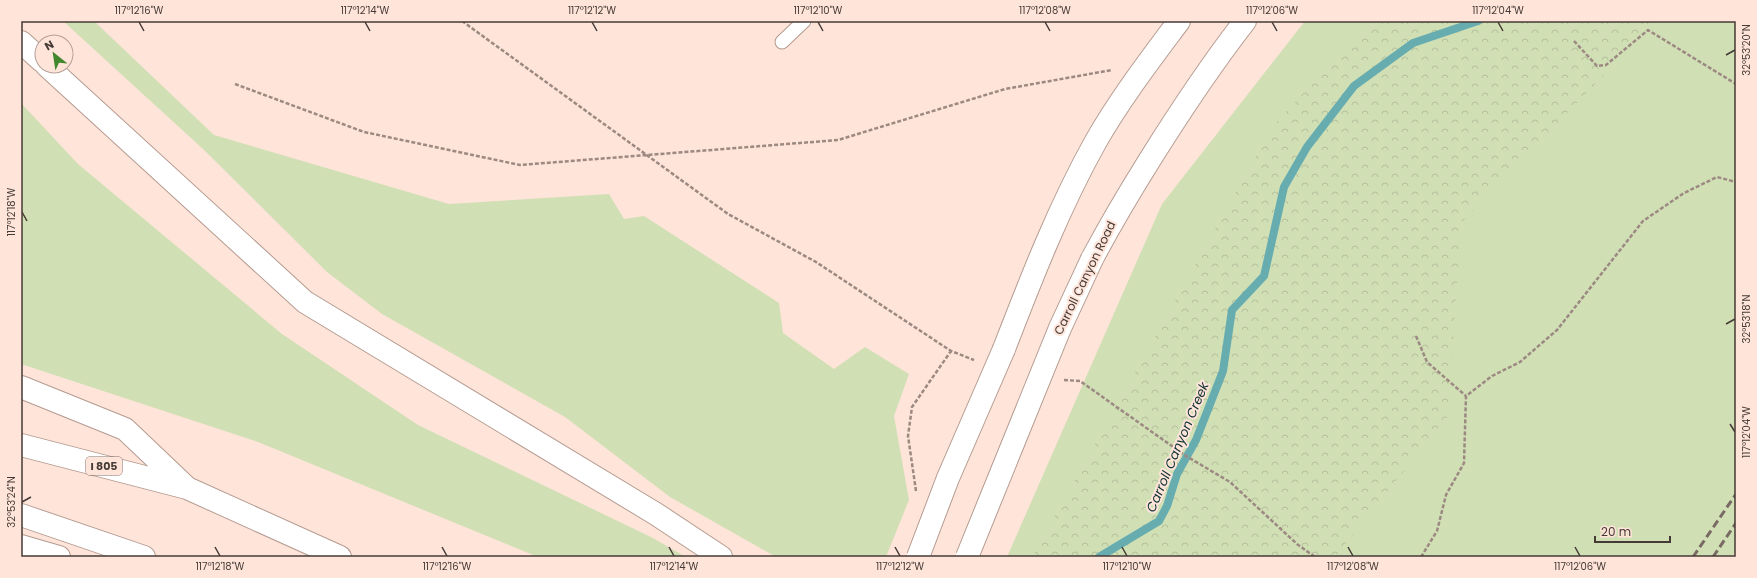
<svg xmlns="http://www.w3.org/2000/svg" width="1757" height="578" font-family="Poppins,sans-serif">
<defs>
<pattern id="forest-crowns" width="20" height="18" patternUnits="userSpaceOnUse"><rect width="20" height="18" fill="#d1dfb5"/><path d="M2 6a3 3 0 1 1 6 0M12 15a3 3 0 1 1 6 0" fill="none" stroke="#b5c09c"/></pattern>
</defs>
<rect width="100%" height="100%" fill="#ffe4d9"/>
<path fill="#d1dfb5" d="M63 21H94L214 135 449 204 609 194 624 219 644 216 779 303 783 333 834 369 865 347 909 374 894 416 909 500 886 557H776L670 497 565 417 382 314 327 272 203 149Z
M1305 21H1736V552L1731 557H1007L1162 204Z
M21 103 78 164 282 334 418 425 651 537 686 557H538L258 442 21 364Z"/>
<path fill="url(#forest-crowns)" d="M1370 21H1656L1461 223 1448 416 1335 557H1032L1272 127Z"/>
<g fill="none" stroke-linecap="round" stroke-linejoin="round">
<path stroke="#67adb0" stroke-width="8" d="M1099 557 1159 521 1167 506 1177 474 1196 440 1223 371 1232 310 1264 276 1284 187 1307 147 1354 86 1413 43 1478 21"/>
<g stroke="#b49b91" stroke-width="15">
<path id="service" d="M782 42 804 21"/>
</g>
<g stroke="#b49b91" stroke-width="24">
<path id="secondary" d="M1092 259C1110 225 1129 193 1149 161 1179 113 1210 66 1245 21
M1004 349C1031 279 1059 207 1096 141 1120 99 1150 60 1179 21"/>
</g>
<g stroke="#b49b91" stroke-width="24">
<path id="motorway" d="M21 42 42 61
M47 66 305 302 656 514 721 557
M21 387 125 429 186 487
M21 445 187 488 340 557
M21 515 144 557
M21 546 59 557"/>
</g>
<path stroke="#9c8982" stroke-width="2.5" stroke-dasharray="4 2" stroke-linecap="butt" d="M462 21 728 214 816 262 951 351 974 360
M1574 41 1597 66 1606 65 1648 30 1736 84
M235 84 364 132 520 165 838 140 1005 89 1112 70
M1416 336 1427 362 1466 396
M1064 380 1080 381 1186 456 1230 482 1297 544 1315 557
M916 491 908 436 912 407 951 351
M1421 557 1437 531 1446 495 1464 463 1466 396 1492 376 1520 362 1557 330 1643 221 1684 193 1717 177 1736 182"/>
<use href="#service" stroke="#fff" stroke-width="13"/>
<use href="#secondary" stroke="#fff" stroke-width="22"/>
<use href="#motorway" stroke="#fff" stroke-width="22"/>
<path stroke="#796a64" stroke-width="3" stroke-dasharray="8 4" stroke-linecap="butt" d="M1693 557 1736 494
M1713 557 1736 523"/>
<g stroke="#b49b91" stroke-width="24" stroke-linecap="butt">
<path id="secondary-bridge" d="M918 557 948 478 1004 349
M967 557 1060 328 1092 259"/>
</g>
<use href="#secondary-bridge" stroke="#fff" stroke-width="22"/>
</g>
<path fill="none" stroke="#453a36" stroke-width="1.5" d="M139 22 144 31M365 22 370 31M592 22 597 31M818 22 823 31M1045 22 1050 31M1272 22 1277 31M1498 22 1503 31M1726 55 1735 50M22 212 27 221M1726 324 1735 319M1730 424 1735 432M22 502 31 497M215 547 220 556M442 547 447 556M669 547 674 556M895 547 900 556M1122 547 1127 556M1348 547 1353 556M1575 547 1580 556"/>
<g text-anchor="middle" stroke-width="4" stroke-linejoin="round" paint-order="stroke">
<rect fill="#ffe4d9" stroke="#7d6d67" stroke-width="1" x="86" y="457" width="36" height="18" rx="3"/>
<g font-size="11" font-weight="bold" fill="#453a36">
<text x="104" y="470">I 805</text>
</g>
<g font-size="12" fill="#453a36" stroke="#ffe4d9">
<text transform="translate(1085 278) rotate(-64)" y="4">Carroll Canyon Road</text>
</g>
<g font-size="13" font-style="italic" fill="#0d3133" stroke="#ffe4d9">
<text transform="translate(1177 447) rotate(-67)" y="5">Carroll Canyon Creek</text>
</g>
</g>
<rect width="1757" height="578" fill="none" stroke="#ffe4d9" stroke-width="44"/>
<g transform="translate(54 54) rotate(330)"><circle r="19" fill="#ffe4d9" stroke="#b5a098"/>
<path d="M0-3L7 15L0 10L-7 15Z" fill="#41872d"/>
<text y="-6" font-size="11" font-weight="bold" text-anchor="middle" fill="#453a36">N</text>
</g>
<path d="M1595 536v6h75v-6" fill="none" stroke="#453a36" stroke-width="2"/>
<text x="1601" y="536" font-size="12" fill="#453a36" stroke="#ffe4d9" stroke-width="3" paint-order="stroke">20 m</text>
<rect x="22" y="22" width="1713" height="534" fill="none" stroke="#453a36" stroke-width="1.5"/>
<g font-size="10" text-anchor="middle" fill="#453a36">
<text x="139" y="14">117°12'16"W</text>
<text x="365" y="14">117°12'14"W</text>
<text x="592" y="14">117°12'12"W</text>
<text x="818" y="14">117°12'10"W</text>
<text x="1045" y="14">117°12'08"W</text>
<text x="1272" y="14">117°12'06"W</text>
<text x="1498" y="14">117°12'04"W</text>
<text transform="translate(1746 50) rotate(-90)" y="4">32°53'20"N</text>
<text transform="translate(11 212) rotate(-90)" y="4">117°12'18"W</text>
<text transform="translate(1746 319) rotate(-90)" y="4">32°53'18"N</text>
<text transform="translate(1746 432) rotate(-90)" y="4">117°12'04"W</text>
<text transform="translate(11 502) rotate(-90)" y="4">32°53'24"N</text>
<text x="220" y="570">117°12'18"W</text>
<text x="447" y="570">117°12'16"W</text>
<text x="674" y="570">117°12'14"W</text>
<text x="900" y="570">117°12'12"W</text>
<text x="1127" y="570">117°12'10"W</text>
<text x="1353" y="570">117°12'08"W</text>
<text x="1580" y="570">117°12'06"W</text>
</g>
</svg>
